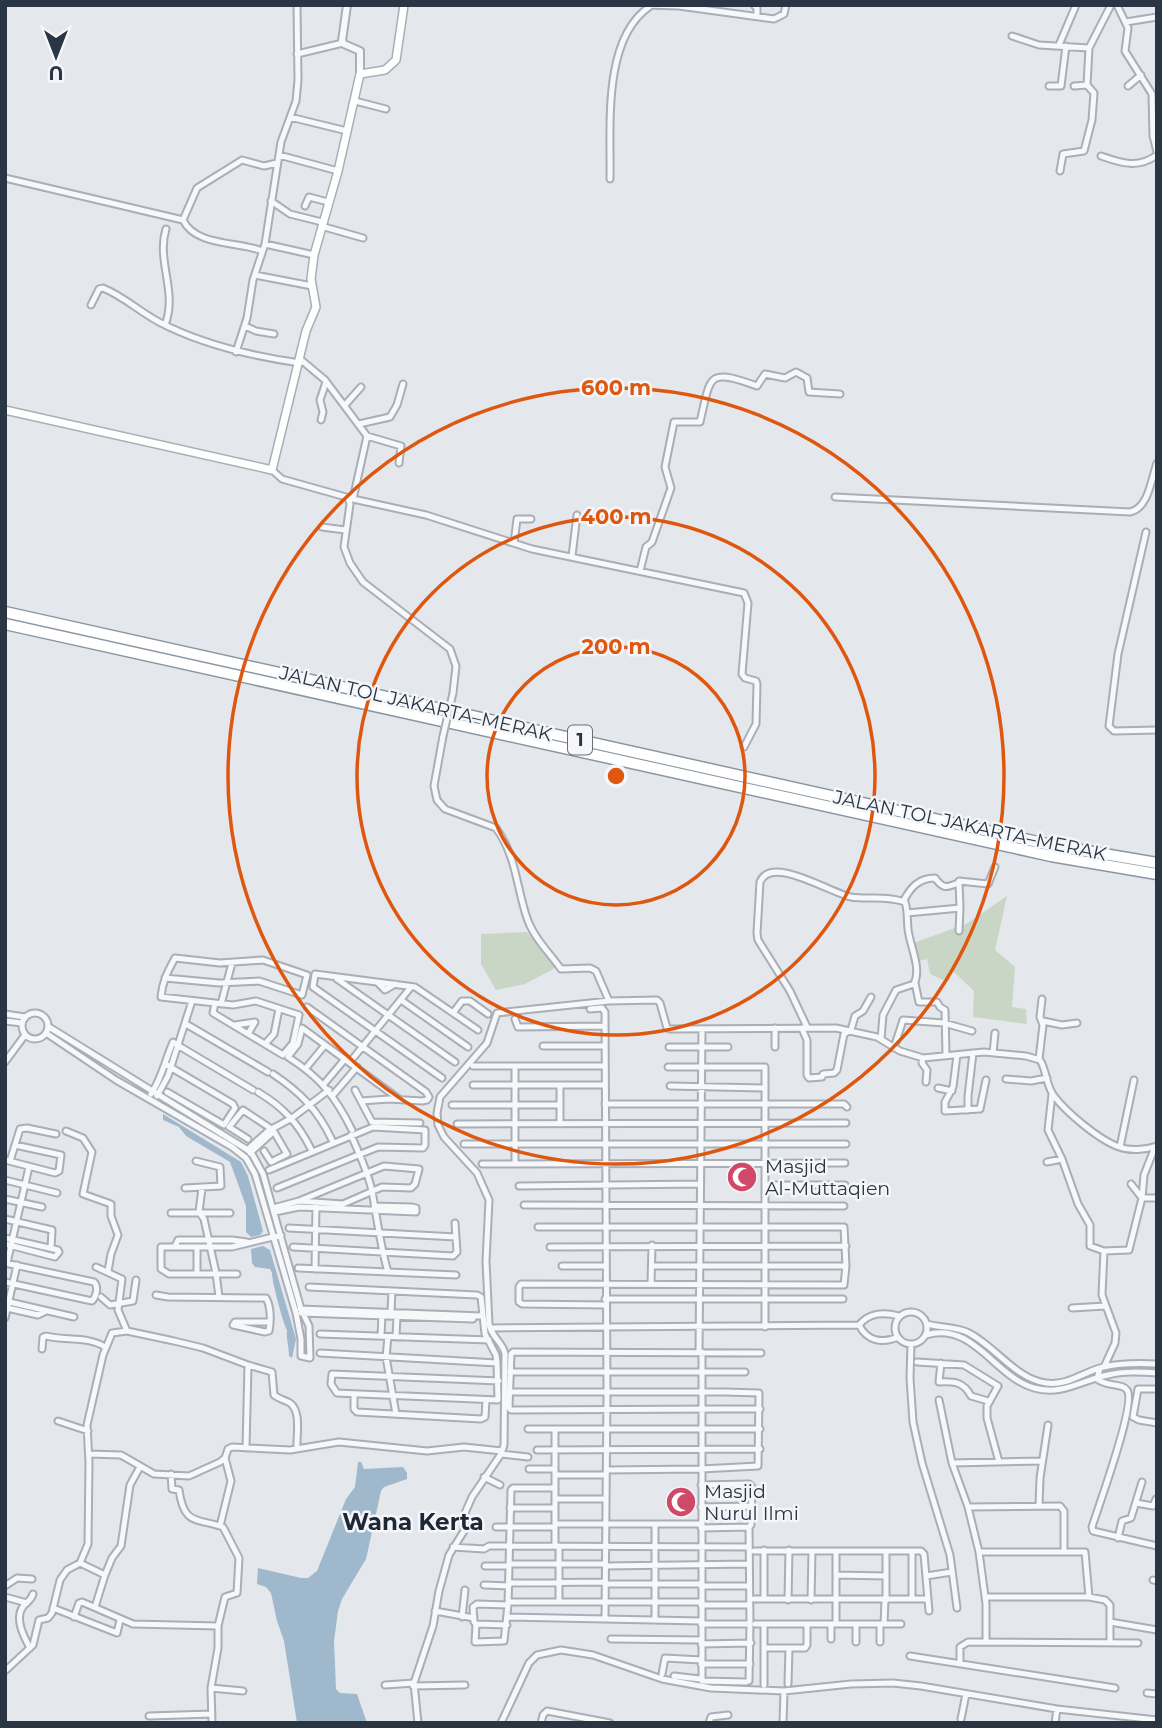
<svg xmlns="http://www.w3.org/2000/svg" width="1162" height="1728" font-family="Montserrat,sans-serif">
<rect width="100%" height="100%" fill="#e4e7ec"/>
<path fill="#cad6c5" d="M1007 896 995 950 1015 967 1012 1007 1026 1009 1027 1024 973 1017 974 991 953 971 948 982 930 974 927 959 911 963 908 945 966 924Z
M527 932 557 967 525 984 496 990 481 964V934Z"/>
<path fill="#9fb8cc" d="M163 1114 241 1162 248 1176 263 1231 260 1235 251 1237 246 1232V1206L230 1162 186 1136 179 1127 163 1120Z
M263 1246 270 1250 296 1339 292 1358 289 1356C289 1346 286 1340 287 1330 283 1323 272 1282 272 1273L270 1269 255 1267 252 1263 251 1249Z
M358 1462H361L364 1469 403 1467 407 1473V1479L384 1487 381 1491 366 1559 342 1599 338 1611 334 1641 336 1689 340 1693 357 1694 367 1723H297L284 1641 277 1621 271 1593 266 1587 257 1584 258 1568 301 1578H308L317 1571 346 1499 355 1487Z"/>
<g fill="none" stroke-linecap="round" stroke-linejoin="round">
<g stroke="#a9aeb7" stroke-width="9">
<path id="minor" d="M647 5 679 6 774 19 784 14 786 5
M754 5 757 8V16
M1117 5 1128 28 1125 51 1152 94 1153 136 1157 152
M1126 22 1157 17
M1012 36 1039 45 1089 48 1111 5
M1059 45 1076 5
M297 54 343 43
M1049 86H1061L1066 46
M1074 86 1087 85
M1128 86 1141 75
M355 101 386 109
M290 117 347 131
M279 155 338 171
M1101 156C1121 163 1138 169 1157 155
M1060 171 1063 154 1084 151 1092 120 1094 93 1087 85 1089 48
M5 178 183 220C196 247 239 241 262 251
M610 179C611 128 602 40 649 7
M271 201 290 214 322 222
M305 206 309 197 328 202
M183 220 197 188 242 160 264 166 277 163
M321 226 363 238
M265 244 281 142 296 101 298 80 297 5
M255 275 312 286
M91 305 99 289 103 288C123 296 140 312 159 322 203 345 251 356 300 363
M165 325C178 292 156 261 166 229
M245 326 256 331 274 334
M236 352 247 318 253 280 265 244 314 255
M345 405 361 387
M321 420 323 412 320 400 326 382
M359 424 390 417 397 405 403 384
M367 436 401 446 399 463
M272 470 282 479 353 499 367 436 325 380 300 359
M835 497 1130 512C1149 508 1151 479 1157 463
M348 498 350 504 344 547 350 563 363 582 450 649 456 666 453 693
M353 499 426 515 532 549 744 593 748 603 742 674 745 678 756 681 757 684 756 724 744 747
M322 527 345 530
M1146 532 1118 654 1109 726 1114 731 1157 730
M514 543 517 519H531
M572 556 577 515
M640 571 646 547 652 542 671 488 665 467 674 422H700C711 375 707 368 757 386L765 374 785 378 796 372 807 378 809 392 840 394
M443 736 434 786 437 800 445 809 496 828C516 856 516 884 526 915 532 936 548 951 561 969L590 968 596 971 609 1001
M904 900C911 887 919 878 935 878 943 889 946 888 958 883
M907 913 960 908 959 881 988 884 995 867
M959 931 960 908
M165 978 219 983 259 981 302 995 307 975 263 960 220 963 175 958C168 971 162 982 161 997L233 1005 256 1001 299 1015 293 1043 283 1055 213 1013 215 1003
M337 979 455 1062
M378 983 385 990 395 984
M915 983 919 1002H937L940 1007 945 1010 946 1055
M401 1000 468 1047
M221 1004 232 963
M307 1007 426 1092 429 1097 427 1100 422 1101 389 1099 361 1101
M590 1009 602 1008 605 1012 607 1392 605 1619
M22 1026a13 13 0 1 1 26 0a13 13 0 1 1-26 0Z
M453 1013 462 1001H470L488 1014
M5 1014 25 1017
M515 1019 518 1027 605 1026
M5 1021 22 1023
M1043 1021 1062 1025 1077 1023
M186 1024 268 1072
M235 1025 255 1022 248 1034
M805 1026 803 1031 807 1040V1075L809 1078 822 1077 823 1074 834 1073 837 1070 844 1034 851 1030 855 1016 863 1011 871 997
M807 1027 790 991 758 940 757 933 760 882C771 854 832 894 851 897 869 900 885 895 905 902 908 910 907 920 908 929 910 947 922 968 914 984L896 990 883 1015 881 1039
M46 1033 116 1080 232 1147 246 1158 255 1174 296 1313 301 1339V1356L310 1358 309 1326 301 1309 263 1174 251 1152 49 1027
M265 1044 274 1034 279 1009
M179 1046 253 1090
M543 1046H604
M669 1047H728
M775 1047V1028
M894 1048 903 1020 944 1023 972 1031
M993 1053 995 1033
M957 1055 953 1087 945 1102V1111L980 1109 986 1080
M923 1058 922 1063 927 1070 926 1082
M1039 1059 1043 1025 1040 1017 1042 999
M5 1062 25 1035
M350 1062 411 987
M165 1064 233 1104 235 1108 224 1125 167 1092
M473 1066H605
M515 1066V1163
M668 1067H765V1327
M306 1068 325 1045
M273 1074C300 1092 318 1110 332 1140
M442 1078 313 987 315 974 415 987 478 1030
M1006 1079 1031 1081 1047 1078
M324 1084 345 1059
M473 1085H605
M560 1086V1124
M670 1086 765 1088
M938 1088 952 1091
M355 1090 372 1122 420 1123
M258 1092C283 1107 298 1123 311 1149
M151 1094C162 1078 165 1060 173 1042L179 1046
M1052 1094 1048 1130 1062 1159
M333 1095 357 1067
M157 1096 168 1076 192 1001
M605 1104H844L847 1107
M452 1105H560
M968 1110V1096L973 1053
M457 1124 846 1123
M352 1130C335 1096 321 1078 288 1057L298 1044 302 1028 399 1099
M66 1131 83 1138 92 1152 83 1194 111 1204V1216L118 1235 111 1254 108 1271
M351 1135C359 1153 368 1172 372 1191 377 1218 380 1245 388 1272
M248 1139 229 1127 243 1110 273 1130 287 1154 271 1162 264 1151
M464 1144H846
M1120 1147 1134 1080
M247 1150 268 1131 292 1118 329 1090
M250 1153 271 1134 273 1130
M5 1160 55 1173 59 1171 61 1155 15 1145
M10 1161 20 1129 27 1128 56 1134
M1047 1162 1062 1159 1078 1204 1090 1225V1246L1104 1251 1102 1295 1116 1333 1115 1343 1104 1367
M482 1164 845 1163
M269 1170 373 1127 425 1130V1145L423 1148 378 1147 277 1188
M5 1180 57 1193
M1131 1184 1142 1198
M765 1185H845
M519 1186 700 1184
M185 1188 221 1186 220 1167 196 1161
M202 1188 199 1212 204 1219 216 1273 219 1297
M1142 1198 1144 1175 1155 1147
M5 1199 42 1207
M524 1205 844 1206
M273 1208 299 1201 384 1166 419 1169 415 1184 411 1188 382 1187 343 1204 299 1201
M275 1212 299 1207 416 1212V1208L412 1207 374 1206
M171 1213H230
M5 1219 52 1230 51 1248
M538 1227H844L846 1266 844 1285 521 1284 519 1287V1302L522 1304 606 1305
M289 1228 456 1237
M5 1238 58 1250 59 1252 55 1257 5 1244
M175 1246 178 1240H232L247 1242
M197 1247V1273
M293 1247 453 1256 457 1252 455 1223
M550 1247 846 1246
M1104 1251 1129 1250 1142 1198H1157
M5 1263 94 1282C99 1287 96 1297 92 1301L5 1282
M7 1263 29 1167
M562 1266H605
M652 1266H846
M96 1267 122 1279 118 1310 127 1331
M298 1268 456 1275
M315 1269 316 1205
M237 1274H169L161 1269V1247H232L281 1235
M651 1284 652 1245
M309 1287 477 1295 481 1297 485 1334 496 1355 497 1363 498 1400 337 1393 331 1384 332 1374 499 1381
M156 1295 168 1297 266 1298C271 1306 271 1321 269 1331L265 1332 233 1325 235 1322H270
M101 1297 110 1305 133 1301 136 1280
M605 1299H843
M5 1301 74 1317
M7 1308 38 1315 46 1311
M1072 1308 1105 1306
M300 1309 482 1316
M895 1328a16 16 0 1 1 32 0a16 16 0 1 1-32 0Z
M391 1312 392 1291
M301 1313 473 1319
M5 1318 17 1265
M927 1324C941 1328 956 1326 969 1333 996 1347 1016 1379 1046 1383 1068 1386 1083 1372 1103 1367 1120 1363 1139 1363 1157 1364
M859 1325C867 1341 882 1344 898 1337
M490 1328 859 1325C870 1312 884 1312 899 1316
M320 1334 489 1340
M926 1335C973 1321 995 1377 1034 1388 1062 1396 1082 1380 1108 1375 1124 1371 1141 1372 1157 1373
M381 1336 382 1315
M388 1337 386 1357 396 1414
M396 1337 397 1316
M911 1344 910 1378 913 1422 922 1463 950 1555 957 1608
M42 1349 43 1337 46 1336C65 1341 88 1336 105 1347
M699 1352 702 1030
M702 1352V1681L746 1682 749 1681 750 1624
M320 1353 497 1363
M917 1362 964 1365 998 1386 987 1406V1418L999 1462
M941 1363 939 1382C954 1381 964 1382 971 1396L988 1401
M248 1365 272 1372 274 1395C279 1399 285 1400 290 1403 302 1412 296 1436 297 1449
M1100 1368 1097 1379C1107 1387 1122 1383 1127 1390 1137 1403 1098 1507 1092 1527L1093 1531 1157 1546
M510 1372H745
M1157 1389H1138L1133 1417 1139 1420 1157 1423
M510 1392H724
M354 1394V1409L357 1412 481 1419 485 1417 486 1400
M939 1400 952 1463 968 1507 979 1552 986 1604V1642
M724 1409 511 1410 509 1408 511 1354 513 1352 761 1353
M725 1409H760
M58 1421 88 1431
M528 1429H760
M537 1450 760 1449
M89 1454 121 1455 154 1474 189 1476 220 1462 225 1458 228 1449 232 1447 290 1450 339 1442 427 1451 464 1447 502 1451
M501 1454 528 1457
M952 1463 1042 1461
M529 1469H555
M606 1470 701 1469 758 1466 759 1393 725 1392
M171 1474 172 1489 179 1490C184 1526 197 1518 223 1527L239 1558 237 1593 225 1597 218 1626V1648L211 1688 212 1723
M555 1475H606
M484 1477 500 1485
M555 1499H606
M1136 1503 1153 1506 1156 1499
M1039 1506 1040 1478 1048 1425
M701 1507 751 1506
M968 1507 1060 1506 1064 1511V1550
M510 1508H555
M555 1524H701
M220 1526 231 1481 225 1458
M496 1527H555
M701 1528 749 1527
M1118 1538 1122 1521 1131 1518 1142 1482
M555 1546V1430
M453 1547 484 1549 489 1546 749 1547
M764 1550V1599
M754 1551H921L924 1554 929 1611
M836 1551V1624
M886 1551V1600
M912 1551V1599
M979 1552H1085L1089 1597
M80 1563 105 1575 95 1607
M509 1564H605
M485 1566H509
M605 1566 749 1564
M105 1575 112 1558 121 1546 130 1485 140 1467
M836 1575 886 1576
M926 1576 952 1572
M1153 1580 1157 1581
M509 1583 605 1582
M605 1584H701
M484 1585 509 1586
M5 1586 17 1578 32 1579
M701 1586H749
M5 1597 27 1603
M986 1597H1089L1105 1600 1110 1605V1643
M754 1599H927
M788 1600 789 1550
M811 1600 812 1551
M509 1602H701
M559 1602V1546
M701 1605H749
M53 1608 117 1633 120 1620
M435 1611 474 1618
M74 1617 79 1603 82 1602 133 1624 218 1626
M462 1617 465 1590
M507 1617 701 1621
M655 1620V1524
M1110 1622 1157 1630
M476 1624 475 1642 504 1641 508 1605 511 1490 513 1488H555
M701 1624H750L749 1527 751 1525 752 1487 749 1484 701 1485
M755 1624H901
M764 1624V1685
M831 1624V1639
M880 1624V1642
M884 1624 885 1600
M507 1625 476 1624 474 1622 473 1607 477 1604 508 1605
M611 1639 701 1640
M856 1642V1624
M701 1644 751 1643
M30 1648C24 1637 15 1620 22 1608 26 1602 31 1601 33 1594
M764 1648H805L807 1645V1624
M910 1656 1115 1688
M701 1664H750
M960 1664V1647L968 1642 1138 1643
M5 1671 33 1645 39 1620 48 1618 52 1613 60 1580 67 1570 80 1563 88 1544 89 1463 87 1425 103 1355 112 1333 127 1331 174 1341 203 1348 248 1365 246 1448
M662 1674 665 1658 701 1660
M674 1676 700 1679
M788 1684 789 1648
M385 1685 414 1683
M413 1686 465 1685
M211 1688 243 1691
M1147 1693 1157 1694
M149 1716 212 1714
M961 1719 966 1694
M418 1723 414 1683 433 1626 439 1591 449 1555 464 1531 465 1513 472 1497 501 1454 504 1445 505 1354C503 1342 491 1337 489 1324L486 1261 489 1200 477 1173 444 1137 438 1125 437 1113 440 1097 487 1043 497 1013 609 1001 657 1000 660 1003 667 1028 670 1029 836 1028 877 1037 900 1051 923 1058 984 1052 1026 1056 1040 1060C1047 1071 1046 1086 1054 1096 1066 1112 1099 1140 1119 1147 1130 1151 1145 1150 1157 1146
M501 1723 529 1663 537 1655 561 1650 593 1655 662 1679 711 1688 784 1691 851 1684 893 1683 921 1686 1057 1709 1157 1720
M541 1723 543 1715 547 1711 610 1723
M709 1723 711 1717 728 1715
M783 1723 784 1691
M1055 1723 1057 1709"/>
</g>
<g stroke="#a9aeb7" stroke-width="10">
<path id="tertiary" d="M347 5 342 41 344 44 360 51V74"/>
</g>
<g stroke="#a9aeb7" stroke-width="10">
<path id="secondary" d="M5 410 272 470 306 331 316 307 311 279 314 255 338 171 360 74 385 70 396 60 404 5"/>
</g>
<g stroke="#8b96a3" stroke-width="13">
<path id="motorway" d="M5 612 1051 845 1157 863
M5 624 1051 856 1157 874"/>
</g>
<use href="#minor" stroke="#f7f8fa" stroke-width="5"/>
<use href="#tertiary" stroke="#f7f8fa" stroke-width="6"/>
<use href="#secondary" stroke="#fff" stroke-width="7"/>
<use href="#motorway" stroke="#fff" stroke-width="10"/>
<g stroke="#a9aeb7" stroke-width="9" stroke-linecap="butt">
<path id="minor-bridge" d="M443 736 453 693"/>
</g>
<use href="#minor-bridge" stroke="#f7f8fa" stroke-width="5"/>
</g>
<g fill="none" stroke="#df570f" stroke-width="3.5">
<circle cx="616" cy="776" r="129"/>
<circle cx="616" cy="776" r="259"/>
<circle cx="616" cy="776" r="388"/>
</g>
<defs>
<g id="mosque-disc" transform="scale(1.575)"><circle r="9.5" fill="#d04968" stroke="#f4f6f9"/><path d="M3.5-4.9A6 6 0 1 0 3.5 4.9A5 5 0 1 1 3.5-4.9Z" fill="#fff"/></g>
</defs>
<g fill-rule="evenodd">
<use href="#mosque-disc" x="742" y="1177"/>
<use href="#mosque-disc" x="681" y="1502"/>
</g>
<g text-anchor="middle" stroke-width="5" stroke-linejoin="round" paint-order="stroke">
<rect fill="#f4f6f9" stroke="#67707b" stroke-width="2" x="568" y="725.5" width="24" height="29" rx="5"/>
<g font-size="18" font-weight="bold" fill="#2b3645">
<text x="580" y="746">1</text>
</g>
<g font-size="19" fill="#2b3645" stroke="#f4f6f9">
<text transform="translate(416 703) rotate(13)" y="7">JALAN TOL JAKARTA–MERAK</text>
<text transform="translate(970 825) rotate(12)" y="7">JALAN TOL JAKARTA–MERAK</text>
</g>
<g font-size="19" fill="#2b3645" stroke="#f4f6f9" text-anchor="start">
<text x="765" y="1173">Masjid<tspan x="765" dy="22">Al-Muttaqien</tspan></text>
<text x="704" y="1498">Masjid<tspan x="704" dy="22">Nurul Ilmi</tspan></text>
</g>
<g font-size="23" font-weight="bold" fill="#1d2735" stroke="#f4f6f9">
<text x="413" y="1530">Wana Kerta</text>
</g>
</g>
<circle cx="616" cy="776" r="10" fill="#df570f" stroke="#f4f6f9" stroke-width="3.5"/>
<g font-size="21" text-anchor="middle" font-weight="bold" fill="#df570f" stroke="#f4f6f9" stroke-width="5" stroke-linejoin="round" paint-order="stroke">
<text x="616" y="395">600 m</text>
<text x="616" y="524">400 m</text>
<text x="616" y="654">200 m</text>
</g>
<rect width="1162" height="1728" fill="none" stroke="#2b3645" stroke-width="14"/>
<g transform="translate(56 56) rotate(180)" stroke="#f4f6f9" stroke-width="5" paint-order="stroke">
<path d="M0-5L12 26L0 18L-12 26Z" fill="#2b3645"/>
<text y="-10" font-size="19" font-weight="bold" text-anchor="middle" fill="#2b3645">U</text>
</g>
</svg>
